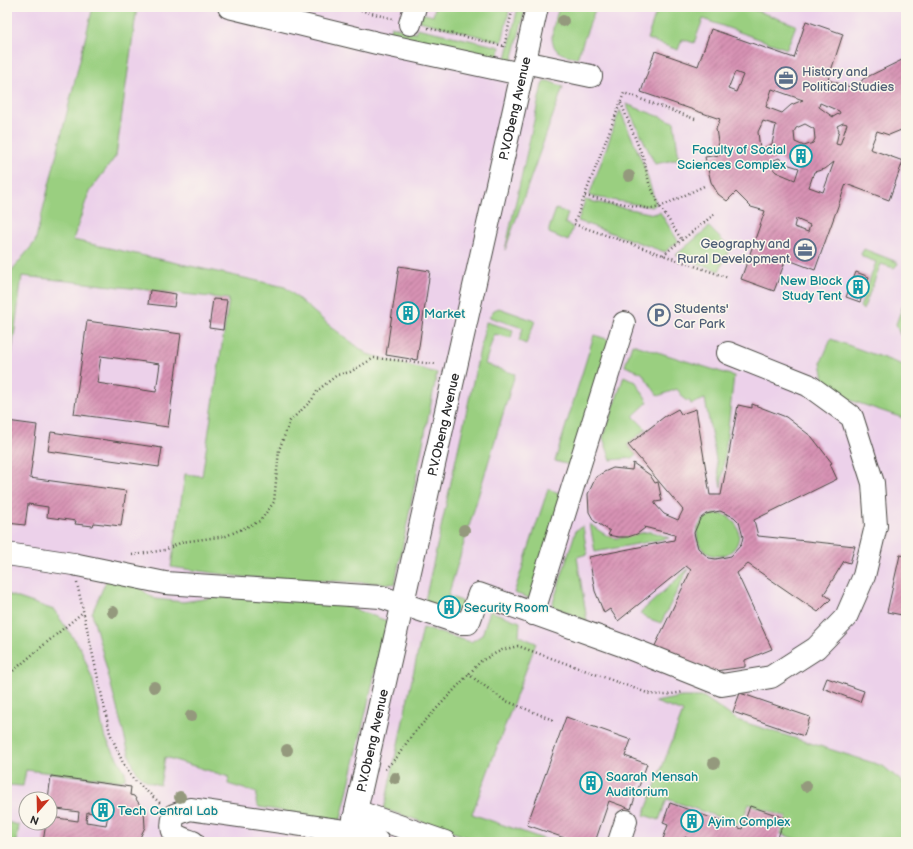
<svg xmlns="http://www.w3.org/2000/svg" width="913" height="849" font-family="'Balsamiq Sans',sans-serif">
<defs>
<pattern id="building-hatch" width="6" height="6" patternUnits="userSpaceOnUse"><rect width="6" height="6" fill="#d792b4"/><path d="M-1 1l2-2M0 6l6-6M5 7l2-2" fill="none" stroke="#af7793"/></pattern>
</defs>
<rect width="100%" height="100%" fill="#fbf7ec"/>
<filter id="ink" filterUnits="userSpaceOnUse"><feTurbulence type="fractalNoise" baseFrequency=".025" numOctaves="2"/><feDisplacementMap in="SourceGraphic" scale="8" xChannelSelector="R" yChannelSelector="G"/><feConvolveMatrix kernelMatrix="1 2 1 2 8 2 1 2 1" color-interpolation-filters="sRGB"/></filter>
<filter id="wash" filterUnits="userSpaceOnUse"><feTurbulence type="fractalNoise" baseFrequency=".012" numOctaves="4" result="noise"/><feDisplacementMap in="SourceGraphic" scale="16" xChannelSelector="R" yChannelSelector="G"/><feGaussianBlur stdDeviation="0.9" result="paint"/><feColorMatrix in="noise" values="0 0 0 0 0 0 0 0 0 0 0 0 0 0 0 0 0 1.4 0 .05"/><feComposite in="paint" operator="in"/></filter>
<g filter="url(#wash)">
<rect width="100%" height="100%" fill="#ece3c3"/>
<path fill="#ecd1ea" fill-rule="evenodd" d="M7 7H906V842H7ZM26 799H50V823H26Z"/>
<path fill="#9acf80" stroke="#627d56" d="M93 7H137L116 156 89 192 73 240 285 287 329 325 367 354 437 373 395 584 242 577 171 567 185 474 202 476 229 299 22 276 7 389 8 275 35 242Z
M435 7H510L502 42 419 21 421 13 433 16Z
M518 7H526L512 61 505 63Z
M559 7H596L577 58C572 56 563 55 559 52 545 42 556 20 559 7Z
M658 7H746L796 25 787 49 703 19 694 43 682 39 678 50 647 39Z
M391 26 415 33 417 28 500 47 497 61 389 33Z
M545 81H549L563 87 505 250 542 85Z
M626 104 674 122 679 159 655 164Z
M620 110 644 166 656 204 652 207 589 196Z
M585 200 654 214 660 212 678 241 665 252 578 221Z
M556 209 568 213 565 223 573 227 568 241 549 233V229Z
M709 227 730 248 719 271 676 255Z
M864 249 897 262 898 264 894 268 881 264 863 310 860 307 876 262 863 257 861 254Z
M906 297V337L900 335 896 324Z
M499 308 535 321 526 344 519 341 523 328 489 317 494 310Z
M486 322 513 330 511 338 494 334 485 364 515 374 448 596 462 601 464 605 461 614 424 605Z
M594 335 613 341 573 466 555 461Z
M831 339 906 366V419L826 392 821 362Z
M632 344 734 376 721 487 705 399 691 404 689 400 686 401 677 389 658 396 642 373 625 366Z
M624 376 636 382 648 402 633 416 646 429 627 445 636 455 632 458 611 460 603 438Z
M548 489 565 495 532 599 514 593Z
M697 535a21 21 0 1 1 42 0a21 21 0 1 1-42 0Z
M590 524C620 547 616 536 648 532 654 531 663 536 669 538L595 552Z
M583 526 587 554 577 557 587 621 552 606 576 530Z
M688 569 661 623 647 618 640 613Z
M107 579 130 580 150 596 156 599 183 602 217 597 330 600 387 621 341 819 335 820 259 807 256 802 257 793 228 784 229 777 165 757 160 785C136 781 133 766 127 746L92 613Z
M7 594 54 610 81 649 93 681 104 735 125 772V778L122 781 26 770 23 786 7 785Z
M490 611 520 622 519 636 536 643 472 814 552 842H482L384 809 423 628 471 642 482 635Z
M681 697H704L737 720 883 766 906 785V842H804L781 834 787 817 749 804 741 825 667 799 659 820 644 815 683 712 655 702Z
M7 822 19 825 17 842H7Z"/>
<g id="blocks">
<path fill="url(#building-hatch)" fill-rule="evenodd" d="M806 21 843 34 828 80 856 89 863 79 906 58V128L889 135 877 131 870 149 903 161 889 200 846 184 815 270 786 259 774 291 741 279 765 211 751 207 736 192 727 201 718 194 711 182 705 157 720 155 716 129 720 119 641 92 655 51 698 66 711 29 794 58ZM735 72 743 75 736 92 728 89ZM772 89 803 100 791 105 782 113 766 107ZM820 103 839 111 840 113 833 117 819 107ZM763 121 776 125 772 144 760 150 758 132ZM843 123 847 124 840 145 836 144 839 130 837 126ZM805 124 814 129 815 139 813 143 804 146 795 142 794 132 796 128ZM779 158 786 164 799 168 795 180 776 172 768 163ZM834 162 823 192 809 187 814 172 825 169ZM796 219 810 225 808 232 794 227Z
M399 266 430 271 417 360 386 355Z
M856 272 869 277 860 302 846 297Z
M150 290 176 294 174 307 148 304Z
M213 299 227 300 223 330 209 328Z
M87 321 181 334 168 427 74 414ZM101 356 160 364 156 392 97 383Z
M752 404 786 417 812 437 832 463 830 464 837 479 754 520 758 536 855 546 850 563 844 561 824 594 831 599 818 612 748 564 737 573 772 649 745 660V667L715 671 653 650 691 570 686 566 618 621 610 609 604 613 595 591 589 557 674 540 675 535 644 527 645 528 637 534 628 537H618L608 535 610 531 594 521 589 512 588 494 596 477 604 472 613 468 632 470 633 463 650 475 655 483 658 482 662 501 655 502V504L664 514 678 520 683 510 628 445 664 417 678 409 681 414 696 409 710 495H721L738 405 752 408ZM720 511 734 517 739 522 743 537 741 545 731 556 716 559 709 558 698 548 694 533 700 519 706 514Z
M7 421 37 425 30 478 126 491 121 526 94 523 93 526 75 524 76 521 47 517 48 507 28 504 25 525 7 523Z
M51 432 162 448 159 467 48 451Z
M900 555 906 556V598L902 615 887 612Z
M445 602 456 606 453 612 443 608Z
M827 678 864 691 860 702 823 688Z
M740 693 810 717 804 736 733 712Z
M566 717 631 740 625 756 647 764 631 809 609 801 595 842H576L527 825Z
M51 776 131 787 130 795 134 796 144 811 145 827 138 842H43L46 823H50V817L78 821 79 812 50 808V799H48ZM87 812 108 815 106 825 86 822Z
M670 803 742 829 750 806 785 818 777 840 783 842H696L685 837 683 842H662L668 825 663 823Z"/>
</g>
</g>
<g filter="url(#ink)">
<use href="#blocks" fill-opacity="0" stroke="#484742" stroke-width="1"/>
<g fill="none" stroke-linecap="round" stroke-linejoin="round">
<g stroke="#484742" stroke-width="24">
<g id="minor">
<path d="M229 7 377 43 521 74"/>
<path d="M410 24 415 7"/>
<path d="M524 62 591 76"/>
<path d="M7 554 73 564 165 583 381 597 460 623H468L470 619 479 594 624 646 722 685 771 677 816 648 846 617 864 576 876 526 873 483 852 417 808 385 728 353"/>
<path d="M533 614 624 323"/>
<path d="M356 811 445 842"/>
<path d="M354 819 378 842"/>
<path d="M193 842C176 836 168 835 174 815L190 809 351 832"/>
<path id="s1" d="M349 842 537 7"/>
<path d="M619 842 626 821"/>
</g>
</g>
<path stroke="#484742" stroke-width="2.5" stroke-dasharray="1 3" stroke-linecap="butt" d="M349 7 393 19
M428 28 504 46
M504 47 513 7
M621 103 644 160 649 183 660 207 682 240
M695 119 624 93 574 224 729 278
M585 196 650 209 660 207 704 186
M663 255 716 213
M132 555 165 550 182 542 226 536 260 521 274 502 279 450 290 421 311 401 318 390 337 375 350 372 374 358 436 364
M77 583 110 733 123 763 133 779 160 803
M468 674 504 700 553 720
M7 676 83 612
M385 769 397 757 412 735 481 661 502 650 518 646 650 694 665 695 684 692"/>
<use href="#minor" stroke="#fff" stroke-width="22"/>
</g>
<g fill="#94997d">
<circle cx="563" cy="21" r="6"/>
<circle cx="629" cy="176" r="6"/>
<circle cx="464" cy="530" r="6"/>
<circle cx="113" cy="612" r="6"/>
<circle cx="154" cy="687" r="6"/>
<circle cx="191" cy="716" r="6"/>
<circle cx="287" cy="750" r="6"/>
<circle cx="714" cy="763" r="6"/>
<circle cx="395" cy="778" r="6"/>
<circle cx="806" cy="786" r="6"/>
<circle cx="180" cy="797" r="6"/>
</g>
</g>
<defs>
<g id="office-ring" transform="scale(1.15)"><circle r="9.5" fill="#fbf7ec" stroke="#5c6f8a" stroke-width="1.5"/><path d="M-6-3h4V-5.5h4V-3h4V5H-6ZM-1-4.5V-3h2v-1.5ZM-6 0V1H6V0Z" fill="#5c6f8a"/></g>
<g id="building-ring" transform="scale(1.15)"><circle r="9.5" fill="#fbf7ec" stroke="#0f9aa8" stroke-width="1.5"/><path d="M-4-6H4V6H1V3H-1V6H-4ZM-2.5-4.3h1.7v1.8h-1.7ZM.8-4.3h1.7v1.8H.8ZM-2.5-1h1.7V.8h-1.7ZM.8-1h1.7V.8H.8Z" fill="#0f9aa8"/></g>
<g id="parking-ring" transform="scale(1.15)"><circle r="9.5" fill="#fbf7ec" stroke="#5c6f8a" stroke-width="1.5"/><path d="M-3.5-5.5H1a3.5 3.5 0 0 1 0 7H-1V5.5H-3.5ZM-1-3.4V-.6H.8a1.4 1.4 0 0 0 0-2.8Z" fill="#5c6f8a"/></g>
</defs>
<g fill-rule="evenodd">
<use href="#office-ring" x="786" y="78"/>
<use href="#building-ring" x="801" y="156"/>
<use href="#office-ring" x="805" y="250"/>
<use href="#building-ring" x="858" y="287"/>
<use href="#building-ring" x="408" y="313"/>
<use href="#parking-ring" x="659" y="315"/>
<use href="#building-ring" x="449" y="607"/>
<use href="#building-ring" x="591" y="783"/>
<use href="#building-ring" x="103" y="810"/>
<use href="#building-ring" x="692" y="821"/>
</g>
<g text-anchor="middle" stroke-width="3" stroke-linejoin="round" paint-order="stroke">
<g font-size="13" fill="#4e5e75" stroke="#fbf7ec" text-anchor="start">
<text x="802" y="76">History and<tspan x="802" dy="15">Political Studies</tspan></text>
<text x="790" y="248" text-anchor="end">Geography and<tspan x="790" dy="15">Rural Development</tspan></text>
<text x="674" y="313">Students'<tspan x="674" dy="15">Car Park</tspan></text>
</g>
<g font-size="13" fill="#2b2b2b" stroke="#fbf7ec">
<text dy="5" stroke="none"><textPath href="#s1" startOffset="752">P.V.Obeng Avenue</textPath></text>
<text dy="5" stroke="none"><textPath href="#s1" startOffset="428">P.V.Obeng Avenue</textPath></text>
<text dy="5" stroke="none"><textPath href="#s1" startOffset="104">P.V.Obeng Avenue</textPath></text>
</g>
<g font-size="13" fill="#0d838f" stroke="#fbf7ec" text-anchor="start">
<text x="786" y="154" text-anchor="end">Faculty of Social<tspan x="786" dy="15">Sciences Complex</tspan></text>
<text x="842" y="285" text-anchor="end">New Block<tspan x="842" dy="15">Study Tent</tspan></text>
<text x="424" y="318">Market</text>
<text x="464" y="612">Security Room</text>
<text x="606" y="781">Saarah Mensah<tspan x="606" dy="15">Auditorium</tspan></text>
<text x="118" y="815">Tech Central Lab</text>
<text x="708" y="826">Ayim Complex</text>
</g>
</g>
<rect width="913" height="849" fill="none" stroke="#fbf7ec" stroke-width="24"/>
<g transform="translate(38 811) rotate(200)"><circle r="19" fill="#fbf7ec" stroke="#a8a59f"/>
<path d="M0-3L7 15L0 10L-7 15Z" fill="#c8321e"/>
<text y="-6" font-size="11" font-weight="bold" text-anchor="middle" fill="#2b2b2b">N</text>
</g>
</svg>
